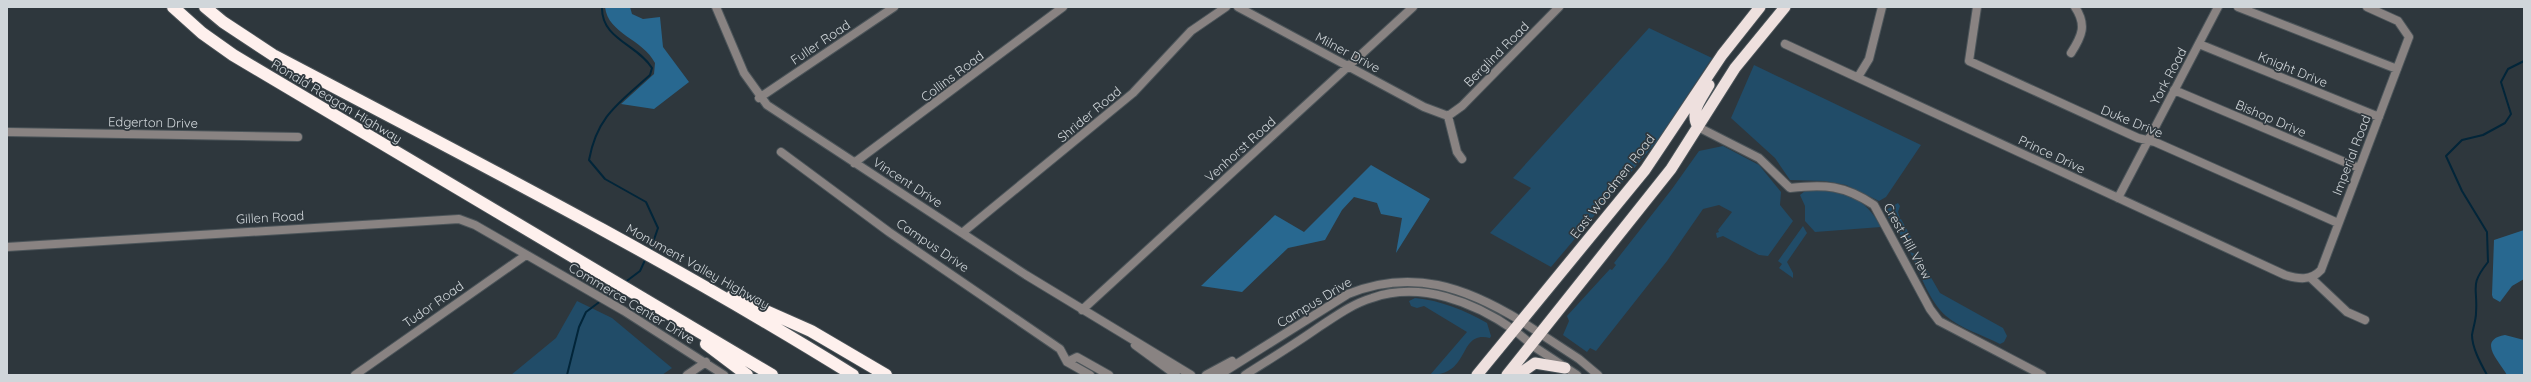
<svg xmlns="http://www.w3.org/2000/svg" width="2531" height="382" font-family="Quicksand,sans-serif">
<rect width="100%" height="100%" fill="#2e373d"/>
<path fill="#214c68" d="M1649 28 1712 58 1658 140 1551 267 1490 233 1531 188 1513 178Z
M1754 65 1921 145 1886 197 1879 201 1846 185 1825 181 1790 180 1775 158 1731 118Z
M1723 146 1759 165 1781 192 1780 205 1793 221 1768 256 1759 255 1723 236 1717 238 1716 233 1719 232 1718 230 1732 212 1719 205 1703 209 1667 261 1596 351 1590 348 1587 352 1563 335 1569 321 1567 316 1610 269 1612 270 1616 265 1614 263 1672 189 1699 151Z
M1812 190C1845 191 1865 197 1881 227L1815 232 1805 221V206L1800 195 1805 191Z
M1898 203 1900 206 1898 212 1900 218 1889 219 1886 210Z
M1901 219 1912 239 1911 242H1905L1891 220Z
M1803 226 1807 233 1787 262 1793 273V278L1779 268 1782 264 1778 261Z
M1910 252 1918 255 1940 293 2003 328 2007 336 2004 342 2000 344C1983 335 1961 329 1946 316 1928 300 1920 272 1910 252Z
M1415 298C1440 300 1466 311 1487 323L1491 336 1490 338C1457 330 1472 375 1430 375L1467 332 1424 306 1417 308 1411 306 1409 301Z
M577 301 612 318 672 368 662 375H511L556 338Z"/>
<path fill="#286890" d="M605 7H630L632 14 643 19 660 17 663 47 689 82 654 109 621 104 654 74 655 63C643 39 608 34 605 7Z
M1371 165 1430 199 1396 253 1402 218 1381 214 1377 203 1354 197 1342 210 1325 240 1288 248 1242 292 1201 286 1275 215 1304 232Z
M2524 230V279L2512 286 2500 302 2493 298 2492 295 2494 240Z
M2505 335 2524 340V375H2507C2500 362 2476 340 2505 335Z"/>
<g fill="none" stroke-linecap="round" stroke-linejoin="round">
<path stroke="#022539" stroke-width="2" d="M602 7C601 39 637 44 652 68L650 75C619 103 597 116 589 160L605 179 646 202 658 228 650 251
M624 283 640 271 646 258
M605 297 618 288
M567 375 579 327 586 312 602 300
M2487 375C2481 364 2472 348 2472 335 2473 328 2476 320 2476 313 2478 286 2469 286 2488 262L2487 232 2462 191 2446 156 2462 140 2483 135 2505 123 2511 114 2501 82 2508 69 2524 61"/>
<g stroke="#4b5459" stroke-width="10">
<path id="minor" d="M716 7 744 73 767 105 1026 275 1191 375
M1238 7 1424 107 1448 116
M1977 7 1969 61 2138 138 2155 142 2338 223
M2238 7 2397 69
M1785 44 2285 275C2298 279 2311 281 2321 270L2409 37 2398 21 2367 7
M2199 44 2379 117
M2071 53C2082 36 2087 25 2075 7
M1858 77 1869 59 1882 7
M2174 90 2359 168
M759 98 894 7
M1448 116 1462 106 1559 7
M1448 116 1457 152 1462 159
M1698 127 1759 158 1790 188C1825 184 1844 185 1874 205L1930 309 1939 321 2042 375
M7 132 298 137
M781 152 889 232 1060 349 1067 362 1090 375
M854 163 1063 7
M2118 198 2218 7
M962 233 1133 93 1191 31 1226 7
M7 247 459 219 475 225 624 311 724 375
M2311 278 2347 312 2365 320
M1082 310 1413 7
M1135 345 1176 375
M1067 362 1077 357 1109 375
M355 375 526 255
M687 375 706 362
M1206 375 1232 361
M1219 375 1348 294C1412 268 1465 287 1521 321
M1245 375C1270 359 1295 344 1319 327 1336 316 1352 304 1372 298 1421 281 1474 302 1514 330"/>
</g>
<g stroke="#4b5459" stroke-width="10">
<path id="tertiary" d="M1521 321 1579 359 1598 375
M1514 330 1536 348 1577 375"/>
</g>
<g stroke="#4b5459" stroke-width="13">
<path id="trunk" d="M1698 127C1689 112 1702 98 1709 85
M1477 375 1645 170 1722 55 1760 7
M1507 375 1671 169 1735 68 1785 7
M1518 375 1535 363 1565 368"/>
</g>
<g stroke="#4b5459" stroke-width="14">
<path id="motorway" d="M173 7 202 33 233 55 772 375
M205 7 223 22 273 55C469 158 665 258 853 375
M732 296 811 331 886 375
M706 344 747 375"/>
</g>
<use href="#minor" stroke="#898382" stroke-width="8"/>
<use href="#tertiary" stroke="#898382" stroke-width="8"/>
<use href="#trunk" stroke="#eee0de" stroke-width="11"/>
<use href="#motorway" stroke="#fef0ed" stroke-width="12"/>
</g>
<g text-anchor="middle" stroke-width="3.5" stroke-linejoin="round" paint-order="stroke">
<g font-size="13" fill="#d0d6da" stroke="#2e373d">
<text transform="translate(820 42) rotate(-34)" y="5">Fuller Road</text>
<text transform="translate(1348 52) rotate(28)" y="5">Milner Drive</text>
<text transform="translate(1496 54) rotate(-45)" y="5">Berglind Road</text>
<text transform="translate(2293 69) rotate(22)" y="5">Knight Drive</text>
<text transform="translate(952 76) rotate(-37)" y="5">Collins Road</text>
<text transform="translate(2168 76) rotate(-62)" y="5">York Road</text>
<text transform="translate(337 101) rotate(31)" y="5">Ronald Reagan Highway</text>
<text transform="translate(1089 114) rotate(-40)" y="5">Shrider Road</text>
<text transform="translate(2271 118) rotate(23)" y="5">Bishop Drive</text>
<text transform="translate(2132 121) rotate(22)" y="5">Duke Drive</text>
<text transform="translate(153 122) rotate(1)" y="5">Edgerton Drive</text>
<text transform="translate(1240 149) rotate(-42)" y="5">Venhorst Road</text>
<text transform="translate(2052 154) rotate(25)" y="5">Prince Drive</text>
<text transform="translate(2351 155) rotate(-69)" y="5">Imperial Road</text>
<text transform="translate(908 182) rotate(33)" y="5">Vincent Drive</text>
<text transform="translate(1612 186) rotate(-52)" y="5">East Woodmen Road</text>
<text transform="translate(270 217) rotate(-3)" y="5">Gillen Road</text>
<text transform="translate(1908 241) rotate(61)" y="5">Crest Hill View</text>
<text transform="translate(933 245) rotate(34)" y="5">Campus Drive</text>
<text transform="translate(698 266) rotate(29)" y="5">Monument Valley Highway</text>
<text transform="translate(1314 302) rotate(-31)" y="5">Campus Drive</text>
<text transform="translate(632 303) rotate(31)" y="5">Commerce Center Drive</text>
<text transform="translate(433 304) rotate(-35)" y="5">Tudor Road</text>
</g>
</g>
<rect width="2531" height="382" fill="none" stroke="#d0d6da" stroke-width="16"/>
</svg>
